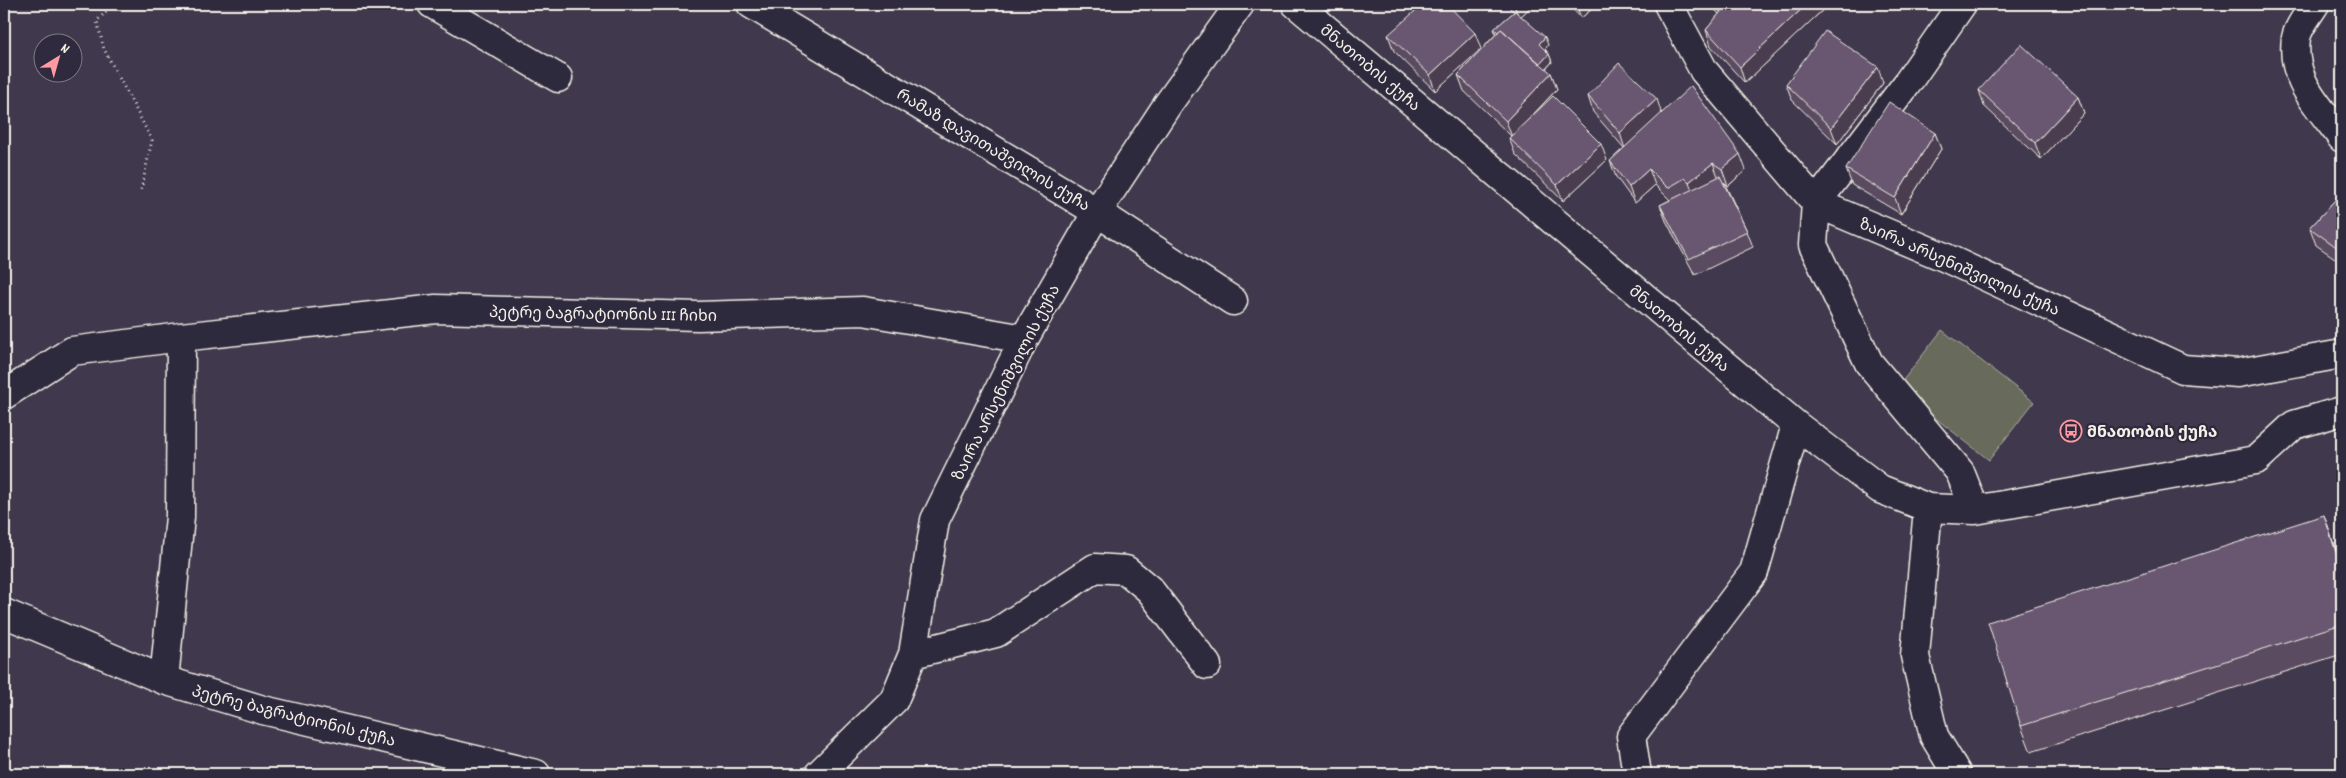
<svg xmlns="http://www.w3.org/2000/svg" width="2346" height="778" font-family="Dekko,'Noto Sans Georgian',sans-serif">
<rect width="100%" height="100%" fill="#40384d"/>
<filter id="ink" filterUnits="userSpaceOnUse"><feTurbulence type="fractalNoise" baseFrequency=".02" numOctaves="2"/><feDisplacementMap in="SourceGraphic" scale="10" xChannelSelector="R" yChannelSelector="G"/><feConvolveMatrix kernelMatrix="1 2 1 2 8 2 1 2 1" color-interpolation-filters="sRGB"/></filter>
<g filter="url(#ink)">
<path fill="#686a5c" stroke="#aeaea2" d="M1942 330 2034 402 1989 460 1897 388Z"/>
<g fill="none" stroke-linecap="round" stroke-linejoin="round">
<g stroke="#f4f1e8" stroke-width="31">
<path id="minor" d="M432 4 558 78
M751 4 1097 212 1233 301
M1296 4 1796 425 1880 489 1928 508 1975 510 2256 460 2294 425 2342 411
M1668 4 1704 71 1816 203 1944 257 2183 369 2238 373 2342 354
M1962 4 1906 85 1816 203 1813 245 1869 363 1960 472 1975 510
M2315 4C2309 14 2298 27 2296 38 2290 82 2320 106 2342 138
M4 395 72 351 181 337 436 309 698 316 863 311 1024 339
M1928 508 1915 656 1934 736 1957 774
M4 613 164 680 263 710 536 774
M913 654 996 633 1095 568 1126 570 1150 590 1207 665
M164 680 180 517 181 337
M819 774 894 700 913 654 935 520 1024 339 1097 212 1168 104 1240 4
M1637 774 1631 736 1754 572 1796 425"/>
</g>
<path stroke="#f4f1e8" stroke-width="3" stroke-dasharray="1 4" stroke-linecap="butt" d="M113 4 97 21 104 49 152 140 141 190"/>
<use href="#minor" stroke="#2f2a3d" stroke-width="28"/>
</g>
<path fill="#5a4b61" stroke="#f4f1e8" d="M1506 4H1534L1521 16 1548 45 1545 49 1549 54 1552 62 1546 69 1551 73 1557 89 1534 114 1607 160 1563 201 1515 154 1509 138 1511 136 1464 91 1458 75 1496 34 1494 29 1514 12Z
M1568 4H1598L1581 18Z
M1709 4H1829L1745 83 1711 46 1706 30 1719 14Z
M1388 35 1481 49 1435 91 1394 51Z
M1878 67 1883 83 1837 144 1792 100 1786 84Z
M1979 90 2078 97 2084 113 2041 159 1984 106Z
M1588 96 1662 113 1746 170 1728 186 1724 182 1747 231 1753 247 1695 275 1666 221 1660 205 1670 200 1655 185 1635 203 1616 177 1610 161 1624 148 1593 112Z
M1935 133 1941 149 1901 214 1852 185 1846 169Z
M2342 192V263L2316 245 2310 228Z
M2334 542 2342 568V654L2031 752 2021 726Z"/>
<path fill="#4a3d4f" stroke="#f4f1e8" d="M1514 4H1534L1519 18Z
M1576 4H1598L1581 18Z
M1717 4H1737L1722 17Z
M1807 4H1829L1745 83 1740 67Z
M1475 33 1481 49 1435 91 1430 75Z
M1545 37 1548 45 1542 53 1539 44Z
M1549 54 1552 62 1540 75 1537 67Z
M1878 67 1883 83 1837 144 1831 128Z
M1551 73 1557 89 1512 137 1506 121Z
M2078 97 2084 113 2041 159 2035 143Z
M1657 99 1662 115 1625 149 1620 133Z
M1935 133 1941 149 1901 214 1895 198Z
M1601 144 1607 160 1563 201 1557 185Z
M1740 154 1746 170 1728 186 1722 169Z
M1713 163 1719 179 1695 198 1689 182Z
M1649 169 1655 185 1635 203 1629 187Z
M2324 515 2342 568V571Z"/>
<path fill="#695771" stroke="#f4f1e8" d="M1423 4H1447L1475 33 1430 75 1388 35Z
M1727 4H1807L1740 67 1706 30Z
M1515 11 1545 37 1539 44 1549 54 1540 64 1501 29 1498 32 1494 29Z
M1501 29 1551 73 1506 121 1458 75Z
M1825 31 1878 67 1831 128 1786 84Z
M2021 44 2078 97 2035 143 1979 90Z
M1619 63 1657 99 1620 133 1588 96Z
M1691 86 1740 154 1722 169 1713 163 1689 182 1685 178 1668 188 1649 169 1629 187 1610 161Z
M1553 96 1601 144 1557 185 1509 138Z
M1889 102 1935 133 1895 198 1846 169Z
M1720 176 1747 231 1689 259 1660 205Z
M2342 192V251L2310 228Z
M2324 515 2342 571V624L2021 726 1988 622Z"/>
</g>
<defs>
<g id="bus-ring" transform="scale(1.125)"><circle r="9.5" fill="#2f2a3d" stroke="#ff9aa2" stroke-width="1.5"/><path d="M-5-6H5V4H4V6H2V4H-2V6H-4V4H-5ZM-3.5-4V0h7V-4ZM-3.5 1.2v1.5H-2V1.2ZM2 1.2v1.5H3.5V1.2Z" fill="#ff9aa2"/></g>
</defs>
<g fill-rule="evenodd">
<use href="#bus-ring" x="2071" y="431"/>
</g>
<g text-anchor="middle" stroke-width="4.5" stroke-linejoin="round" paint-order="stroke">
<g font-size="16" fill="#f4f1e8" stroke="#2f2a3d">
<text transform="translate(1371 67) rotate(40)" y="6">მნათობის ქუჩა</text>
<text transform="translate(994 149) rotate(31)" y="6">რამაზ დავითაშვილის ქუჩა</text>
<text transform="translate(1960 266) rotate(24)" y="6">ზაირა არსენიშვილის ქუჩა</text>
<text transform="translate(603 313) rotate(1)" y="6">პეტრე ბაგრატიონის III ჩიხი</text>
<text transform="translate(1680 328) rotate(40)" y="6">მნათობის ქუჩა</text>
<text transform="translate(1005 382) rotate(-63)" y="6">ზაირა არსენიშვილის ქუჩა</text>
<text transform="translate(294 715) rotate(14)" y="6">პეტრე ბაგრატიონის ქუჩა</text>
</g>
<g font-size="16" font-weight="bold" fill="#f4f1e8" stroke="#2f2a3d" text-anchor="start">
<text x="2087" y="437">მნათობის ქუჩა</text>
</g>
</g>
<rect width="2346" height="778" fill="none" stroke="#2f2a3d" stroke-width="20"/>
<rect x="10" y="10" width="2326" height="758" fill="none" stroke="#f4f1e8" stroke-width="2" filter="url(#ink)"/>
<g transform="translate(58 58) rotate(37)"><circle r="24" fill="#2f2a3d" stroke="#7e7a81"/>
<path d="M0-4L9 19L0 12L-9 19Z" fill="#ff9aa2"/>
<text y="-8" font-size="14" font-weight="bold" text-anchor="middle" fill="#f4f1e8">N</text>
</g>
</svg>
